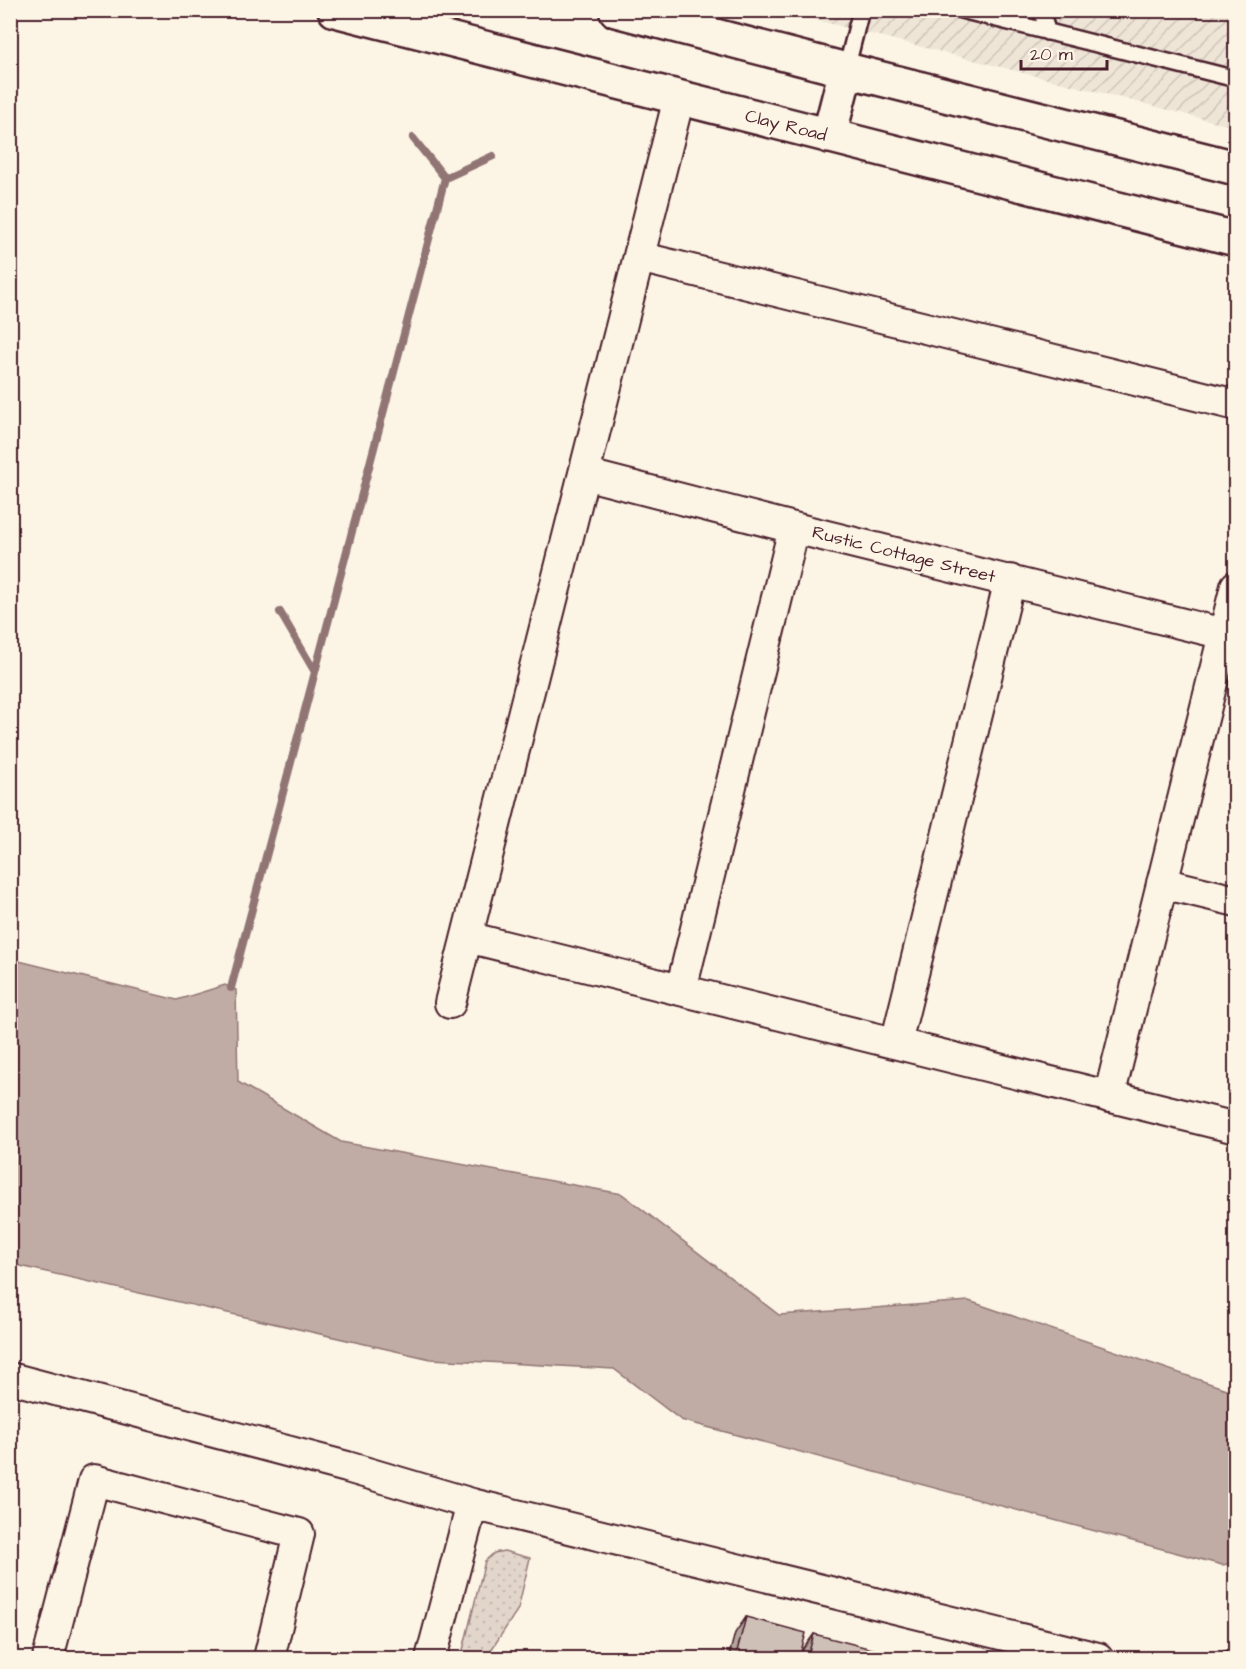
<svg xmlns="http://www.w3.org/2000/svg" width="1246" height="1669" font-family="'Architects Daughter',sans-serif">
<defs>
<pattern id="industrial-furrows" width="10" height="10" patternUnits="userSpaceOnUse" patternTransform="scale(1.5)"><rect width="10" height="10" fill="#eee5d7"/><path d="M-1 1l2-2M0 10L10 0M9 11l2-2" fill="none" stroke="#cec4b9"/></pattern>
<pattern id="grass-dots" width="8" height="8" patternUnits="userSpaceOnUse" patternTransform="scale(1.5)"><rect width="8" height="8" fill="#e2d5ca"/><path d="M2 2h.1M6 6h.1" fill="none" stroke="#c3b6ae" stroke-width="1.8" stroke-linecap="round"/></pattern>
</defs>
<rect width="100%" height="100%" fill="#fcf5e5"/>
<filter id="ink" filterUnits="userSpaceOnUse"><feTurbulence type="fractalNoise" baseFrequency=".0167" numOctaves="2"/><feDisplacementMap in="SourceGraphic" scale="12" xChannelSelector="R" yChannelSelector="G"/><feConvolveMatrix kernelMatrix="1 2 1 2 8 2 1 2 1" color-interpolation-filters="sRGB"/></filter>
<g filter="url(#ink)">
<path fill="url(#industrial-furrows)" d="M781 11H1235V127Z"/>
<path fill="url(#grass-dots)" stroke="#967a7a" stroke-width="1.5" d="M504 1551 530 1558 518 1609 486 1658H461L485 1561 494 1553Z"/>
<path fill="#c0aca5" stroke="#917474" stroke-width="1.5" d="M11 959 177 1000 225 985 236 990 238 1082 341 1142 622 1194 779 1315 969 1301 1235 1392V1563L1222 1565 681 1420 614 1369 431 1359 11 1264Z"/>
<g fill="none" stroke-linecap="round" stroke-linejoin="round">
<path stroke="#917474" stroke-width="8" d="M413 138 445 178
M315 672 445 178 493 156
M231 988 315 672 280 612"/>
<g stroke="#4a1f2b" stroke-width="20">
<path id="lane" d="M961 10 1236 79
M1042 10 1047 32
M846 70 861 10"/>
</g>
<g stroke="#4a1f2b" stroke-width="34">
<path id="street" d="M639 257 1236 405
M584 474 794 528 1224 634
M1162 883 1236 901
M467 937 1236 1128
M681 990 794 528
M450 1003 679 98
M896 1043 1010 580
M1109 1097 1236 586
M10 1378 347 1467 472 1504
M48 1658 94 1480 299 1534 269 1658
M431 1658 472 1504 1098 1658"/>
</g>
<g stroke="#4a1f2b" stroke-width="38">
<path id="primary" d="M335 10 1236 239
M616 10 846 70 1236 168
M829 136 846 70"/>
</g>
<path stroke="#4a1f2b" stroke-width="4" stroke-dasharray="4.5 4.5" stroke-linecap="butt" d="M1214 1654 1236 1650"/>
<use href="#lane" stroke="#fcf5e5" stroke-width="15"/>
<use href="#street" stroke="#fcf5e5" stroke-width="30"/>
<use href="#primary" stroke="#fcf5e5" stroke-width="33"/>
</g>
<path fill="#b2a59d" stroke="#4a1f2b" stroke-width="1.5" d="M746 1617 799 1659H728L735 1633Z
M814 1634 874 1659H801L803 1649Z"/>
<path fill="#cfc0b7" stroke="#4a1f2b" stroke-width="1.5" d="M746 1617 806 1633 799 1659H735Z
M814 1634 876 1650 874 1659H807Z
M879 1652 904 1659H877Z"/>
</g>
<g text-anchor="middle" stroke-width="4.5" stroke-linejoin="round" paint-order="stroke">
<g font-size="18" fill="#4a1f2b" stroke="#fcf5e5">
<text transform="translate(786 125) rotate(14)" y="6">Clay Road</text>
<text transform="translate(904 554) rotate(14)" y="6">Rustic Cottage Street</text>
</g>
</g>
<rect width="1246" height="1669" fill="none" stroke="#fcf5e5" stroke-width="36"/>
<rect x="18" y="18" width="1210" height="1633" fill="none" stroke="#4a1f2b" stroke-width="2" filter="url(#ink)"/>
<path d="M1021 60v9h86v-9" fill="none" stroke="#4a1f2b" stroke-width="3"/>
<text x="1030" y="60" font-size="18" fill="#4a1f2b" stroke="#fcf5e5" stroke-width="4.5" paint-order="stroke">20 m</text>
</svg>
